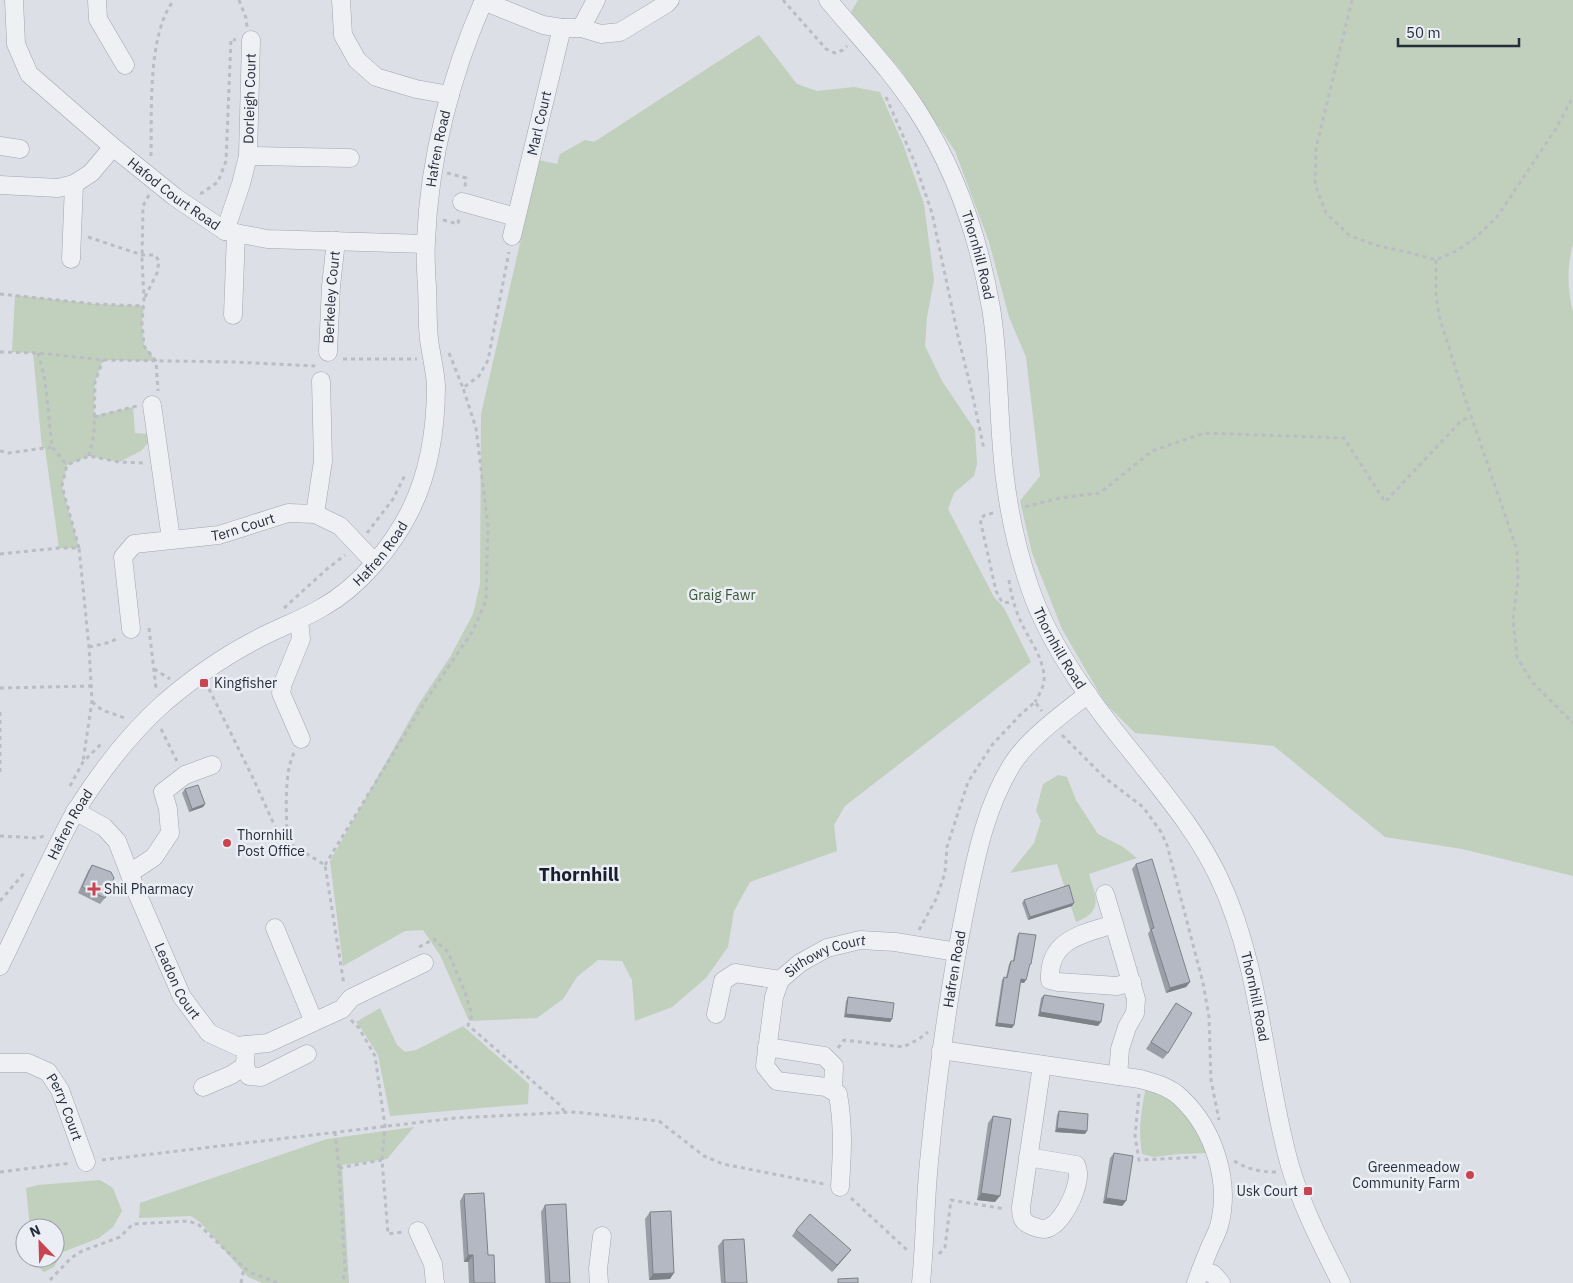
<svg xmlns="http://www.w3.org/2000/svg" width="1573" height="1283" font-family="'IBM Plex Sans',sans-serif">
<rect width="100%" height="100%" fill="#dcdfe6"/>
<path fill="#c1cfbd" d="M858 0H1573V244C1567 265 1567 291 1573 312V876L1462 849 1385 837 1274 746 1135 733 1105 703 1062 629 1032 553 1020 501 1040 476 1026 357 1009 317 989 242 955 151 900 69 851 12Z
M759 35 797 84 817 91 854 87 880 92 903 144 924 204 934 280 927 317 925 346 942 381 975 430 977 464 974 476 954 493 948 509 994 597 1004 608 1031 662 845 806 834 825 837 851 750 882 734 911 728 947 706 978 672 1007 635 1021 632 980 622 961 598 960 577 977 563 999 537 1018 469 1021 440 955 423 930 405 931 343 966 330 861 420 702 450 657 473 614 480 584 481 414 539 160 557 164 560 154 585 140 594 142Z
M15 295 95 304 144 306 142 323 144 345 156 361 103 360 95 382 94 416 133 407 135 433 148 434 151 440 141 451 119 462 89 456 67 465 62 486 79 548H59L45 448H42L33 353 12 352Z
M1058 775 1067 777 1076 800 1098 834 1123 847 1137 858 1089 874C1096 897 1104 911 1076 922L1057 864 1010 873 1034 843 1041 821 1036 811 1043 784Z
M380 1008 397 1045 405 1052 416 1050 463 1026 529 1084 528 1104 390 1116 378 1055 361 1028 356 1022Z
M1146 1087C1185 1104 1190 1116 1207 1153L1180 1154 1154 1157 1142 1154C1138 1129 1141 1112 1146 1087Z
M414 1127 387 1159 342 1165 349 1283H262L248 1277 200 1222 191 1216 139 1218 140 1203 327 1139Z
M100 1180 113 1188 122 1211 113 1227 99 1238 63 1252 54 1267 44 1272 34 1263V1258H55V1228H30L26 1188 38 1185Z"/>
<g fill="none" stroke-linecap="round" stroke-linejoin="round">
<g stroke="#a2a6af" stroke-width="19">
<g id="minor">
<path id="s1" d="M14 0 16 44 29 74 113 147 175 197 225 231 267 239 425 244"/>
<path d="M97 0 98 19 125 65"/>
<path d="M341 0 343 35 357 60 376 77 416 89 450 95"/>
<path id="s2" d="M828 0C858 36 892 71 917 110 955 169 979 239 991 308 998 350 998 393 1001 435 1004 487 1013 539 1030 588 1051 650 1098 711 1139 761 1168 798 1199 835 1219 878 1262 969 1263 1070 1290 1166 1302 1207 1322 1245 1341 1283"/>
<path d="M483 1 543 25 562 28 512 236"/>
<path d="M562 28H581L601 34 620 32 666 4 670 0"/>
<path d="M581 28 596 0"/>
<path d="M0 146 20 149"/>
<path d="M248 156 350 158"/>
<path d="M0 185 58 188 74 184 91 173 113 147"/>
<path d="M462 202 516 217"/>
<path id="s3" d="M225 231 241 184 248 156 251 40"/>
<path d="M71 259 74 184"/>
<path d="M233 315 236 233"/>
<path id="s4" d="M328 352 331 286 336 241"/>
<path d="M152 405 171 539"/>
<path d="M315 514 323 461 321 381"/>
<path d="M299 620 301 639 283 683 281 693 301 739"/>
<path id="s5" d="M131 629 123 557 134 544 219 535 288 513 315 514 340 526 374 562"/>
<path id="s6" d="M75 811 104 827 117 841 137 893 182 997 209 1033 237 1046 268 1043 342 1009 351 998 424 963"/>
<path d="M130 873 154 857 170 833 168 809 163 792 185 775 212 765"/>
<path d="M1105 894 1114 924"/>
<path d="M275 928 314 1022"/>
<path id="s7" d="M0 966C19 927 36 889 55 851 62 837 69 822 77 809 101 771 130 733 165 702 191 680 220 659 250 643 274 629 300 621 323 607 359 587 393 546 411 509 430 470 436 428 436 385 435 370 431 355 429 339 427 322 428 305 427 287 426 272 425 256 426 241 429 159 451 75 484 0"/>
<path d="M716 1014 723 981 735 973 780 980"/>
<path d="M246 1045 245 1066 249 1076 261 1077 307 1054"/>
<path d="M767 1047 824 1056 834 1066 833 1091"/>
<path d="M941 1050 1140 1079C1155 1083 1170 1087 1181 1098 1214 1129 1231 1182 1219 1226 1217 1233 1213 1240 1210 1247 1205 1259 1200 1271 1196 1283"/>
<path id="s8" d="M0 1063H28L48 1072 60 1090 86 1162"/>
<path d="M1118 1076 1120 1049 1127 1027 1135 1013 1136 999 1114 924C1083 934 1048 939 1050 980L1058 982 1117 986 1132 982"/>
<path d="M203 1087 231 1075 245 1066"/>
<path d="M1028 1157 1076 1165C1084 1180 1065 1220 1050 1227 1044 1231 1038 1228 1032 1226 1022 1222 1021 1217 1021 1207L1042 1065"/>
<path id="s9" d="M840 1187C842 1153 844 1129 838 1094L826 1087 777 1081 765 1066 774 997 780 980 800 963 827 948 860 940 895 942 957 952"/>
<path d="M418 1231 433 1264 435 1283"/>
<path d="M1201 1270 1213 1274 1221 1283"/>
<path d="M599 1283 598 1269 602 1236"/>
<path id="s10" d="M921 1283C925 1243 925 1202 929 1162 937 1078 948 994 965 910 975 861 985 807 1013 763 1028 739 1065 712 1088 694"/>
</g>
</g>
<path stroke="#babdc4" stroke-width="3" stroke-dasharray="4 4" stroke-linecap="butt" d="M239 0 246 18 247 27
M783 0 826 49 835 53 843 50 847 46
M1352 0 1316 148 1315 184 1326 213 1349 235 1375 245 1411 253 1436 260 1458 250 1474 239 1497 217 1555 130 1573 97
M886 97 915 163 932 213 958 336 972 393 984 449
M151 156C152 113 147 34 174 0
M447 173 466 178 465 187
M200 193H202L218 182 226 161 231 39 236 40
M149 195 143 206 142 259 144 298 142 323 144 346 156 361 158 391
M443 220 458 224 459 218
M88 237 142 255H155L159 261 157 273 145 297
M1436 260V296L1440 319 1467 404 1517 550 1518 580 1513 619 1517 657 1532 682 1573 723
M0 294 95 304 144 306
M0 352 38 353 103 360 235 362 315 366
M38 353 45 380 52 447 67 465
M449 353 463 388 479 376 488 360 509 252
M343 359H417
M94 417 137 406
M0 451 9 453 52 447
M89 456 94 435 95 382 103 360
M1025 507 1060 498 1100 493 1152 451 1204 433 1344 438 1385 502 1462 420 1472 416
M993 513 985 515 980 519 996 591 1002 602 1013 603
M367 533 393 499 406 473
M79 548 62 486 67 465 89 456 119 462 145 463
M0 554 59 548H79L89 647 92 701 83 761
M1009 580C1011 595 1015 609 1021 622 1029 640 1043 656 1044 677 1045 685 1039 695 1035 702
M284 608 327 569 345 555
M149 628 156 688
M89 647 111 642 119 637
M154 669 170 679
M0 688 90 686
M209 689 253 778 277 831 286 841
M92 702 102 710 125 718
M0 712V773
M161 729 177 761
M1062 735 1105 778 1143 807 1161 832 1167 845 1203 983 1209 1017 1211 1080 1219 1120
M294 753C283 775 287 816 287 842L325 865 344 985
M70 786 83 762 102 743
M0 836 38 838 44 836
M325 865 426 700 472 632 486 601 488 526 476 428 463 388
M0 901 26 871
M919 930 936 899 945 873 947 847 968 782 992 745 1021 714 1035 702 1042 711
M419 947 434 939 448 952 465 992 472 1015 468 1025 560 1105 565 1112
M351 1020 359 1028 375 1056 385 1126 382 1160 388 1234 404 1232
M838 1048 844 1040 903 1047 919 1039 928 1032
M1139 1094 1135 1136 1139 1160 1199 1157
M335 1132 339 1168 345 1270 343 1283
M102 1160 456 1118 574 1112 659 1121 704 1156 723 1164 824 1184
M1234 1161C1248 1169 1259 1172 1276 1172
M339 1168 382 1160
M0 1172 71 1163
M851 1198 907 1250
M939 1254 945 1247 951 1200 1005 1209
M50 1280 71 1258 82 1251 120 1237 133 1224 189 1221 199 1225 249 1272 278 1283
M241 1283 244 1268"/>
<use href="#minor" stroke="#eef0f4" stroke-width="18"/>
</g>
<path fill="#9a9ea7" d="M185 789 205 804 203 807 189 812 182 793Z
M1136 864 1190 982 1186 987 1166 993 1148 934 1150 930 1132 869Z
M92 865 105 898 100 904 78 893 88 871Z
M1024 900 1072 906 1028 920 1022 903Z
M1019 933 1029 967 1024 983 1020 982 1014 1025 1012 1028 995 1026 1002 980 1004 977H1006L1009 964 1011 961H1013L1017 936Z
M1044 995 1098 1026 1038 1016 1041 998Z
M848 997 892 1019 890 1022 844 1017 846 1001Z
M1176 1003 1168 1053 1163 1059 1146 1049Z
M1059 1111 1085 1134 1055 1132 1057 1115Z
M993 1116 995 1202 977 1200 988 1123Z
M1114 1153 1126 1201 1122 1206 1103 1203 1110 1158Z
M464 1194 488 1255 495 1283H469L468 1262H464L460 1201Z
M545 1205 570 1283H545L541 1212Z
M650 1212 670 1279 649 1280 645 1219Z
M796 1230 846 1256 832 1272 792 1236Z
M723 1240 747 1283H721L718 1246Z"/>
<path fill="#7d8188" d="M205 804 203 807 189 812 192 809Z
M1074 903 1072 906 1028 920 1030 917Z
M1021 979 1026 980 1024 983 1019 982Z
M1190 982 1186 987 1166 993 1170 988Z
M1040 1012 1101 1022 1098 1026 1038 1016Z
M846 1014 892 1019 890 1022 844 1017Z
M997 1023 1014 1025 1012 1028 995 1026Z
M1057 1128 1087 1131 1085 1134 1055 1132Z
M981 1193 1000 1196 995 1202 977 1200Z
M1106 1198 1126 1201 1122 1206 1103 1203Z
M851 1250 846 1256 832 1272 837 1265Z
M468 1255H473L468 1262H464Z
M674 1273 670 1279 649 1280 653 1274Z"/>
<path fill="#b3b8c2" stroke="#7d8188" d="M198 785 205 804 192 809 185 789Z
M1152 859 1190 982 1170 988 1151 929 1154 928 1136 864Z
M92 865 111 872 114 878 105 898 82 887Z
M1069 885 1074 903 1030 917 1024 900Z
M1019 933 1036 935 1031 964H1030L1026 980 1021 979 1014 1025 997 1023 1004 977 1007 978 1011 961H1014Z
M1044 995 1104 1004 1101 1022 1040 1012Z
M848 997 894 1003 892 1019 846 1014Z
M1176 1003 1192 1013 1168 1053 1151 1042Z
M1059 1111 1088 1114 1087 1131 1057 1128Z
M993 1116 1011 1119 1000 1196 981 1193Z
M1114 1153 1133 1156 1126 1201 1106 1198Z
M484 1193 488 1255H494L495 1283H474L473 1255H468L464 1194Z
M566 1204 570 1283H550L545 1205Z
M671 1211 674 1273 653 1274 650 1212Z
M810 1214 851 1250 837 1265 796 1230Z
M744 1239 747 1283H725L723 1240Z
M858 1278V1283H838V1279Z"/>
<g fill="#c94350" stroke="#ebeef4" stroke-width="2">
<rect x="199" y="678" width="10" height="10" rx="2.5"/>
<circle cx="227" cy="843" r="5"/>
<path d="M91.5 881.5h5v5h5v5h-5v5h-5v-5h-5v-5h5z"/>
<circle cx="1470" cy="1175" r="5"/>
<rect x="1303" y="1186" width="10" height="10" rx="2.5"/>
</g>
<g text-anchor="middle" stroke-width="5" stroke-linejoin="round" paint-order="stroke">
<g font-size="14" fill="#262d3b" stroke="#ebeef4">
<text dy="5" stroke="none"><textPath href="#s3" startOffset="136">Dorleigh Court</textPath></text>
<text transform="translate(539 123) rotate(-77)" y="5">Marl Court</text>
<text dy="5" stroke="none"><textPath href="#s7" startOffset="998">Hafren Road</textPath></text>
<text dy="5" stroke="none"><textPath href="#s1" startOffset="265">Hafod Court Road</textPath></text>
<text dy="5" stroke="none"><textPath href="#s2" startOffset="300">Thornhill Road</textPath></text>
<text dy="5" stroke="none"><textPath href="#s4" startOffset="55">Berkeley Court</textPath></text>
<text dy="5" stroke="none"><textPath href="#s5" startOffset="200">Tern Court</textPath></text>
<text dy="5" stroke="none"><textPath href="#s7" startOffset="578">Hafren Road</textPath></text>
<text dy="5" stroke="none"><textPath href="#s2" startOffset="705">Thornhill Road</textPath></text>
<text dy="5" stroke="none"><textPath href="#s7" startOffset="158">Hafren Road</textPath></text>
<text dy="5" stroke="none"><textPath href="#s9" startOffset="316">Sirhowy Court</textPath></text>
<text dy="5" stroke="none"><textPath href="#s10" startOffset="316">Hafren Road</textPath></text>
<text dy="5" stroke="none"><textPath href="#s6" startOffset="205">Leadon Court</textPath></text>
<text dy="5" stroke="none"><textPath href="#s2" startOffset="1110">Thornhill Road</textPath></text>
<text dy="5" stroke="none"><textPath href="#s8" startOffset="89">Perry Court</textPath></text>
</g>
<g font-size="14" fill="#395734" stroke="#ebeef4">
<text x="722" y="600">Graig Fawr</text>
</g>
<g font-size="14" fill="#262d3b" stroke="#ebeef4" text-anchor="start">
<text x="214" y="688">Kingfisher</text>
<text x="237" y="840">Thornhill<tspan x="237" dy="16">Post Office</tspan></text>
<text x="104" y="894">Shil Pharmacy</text>
<text x="1460" y="1172" text-anchor="end">Greenmeadow<tspan x="1460" dy="16">Community Farm</tspan></text>
<text x="1298" y="1196" text-anchor="end">Usk Court</text>
</g>
<g font-size="19" font-weight="bold" fill="#191e2c" stroke="#ebeef4">
<text x="579" y="881">Thornhill</text>
</g>
</g>
<g transform="translate(40 1243) rotate(337)"><circle r="24" fill="#ebeef4" stroke="#9ca1aa"/>
<path d="M0-4L9 19L0 12L-9 19Z" fill="#c94350"/>
<text y="-8" font-size="14" font-weight="bold" text-anchor="middle" fill="#262d3b">N</text>
</g>
<path d="M1398 38v8h121v-8" fill="none" stroke="#262d3b" stroke-width="2.5"/>
<text x="1406" y="38" font-size="15" fill="#262d3b" stroke="#ebeef4" stroke-width="4" paint-order="stroke">50 m</text>
</svg>
